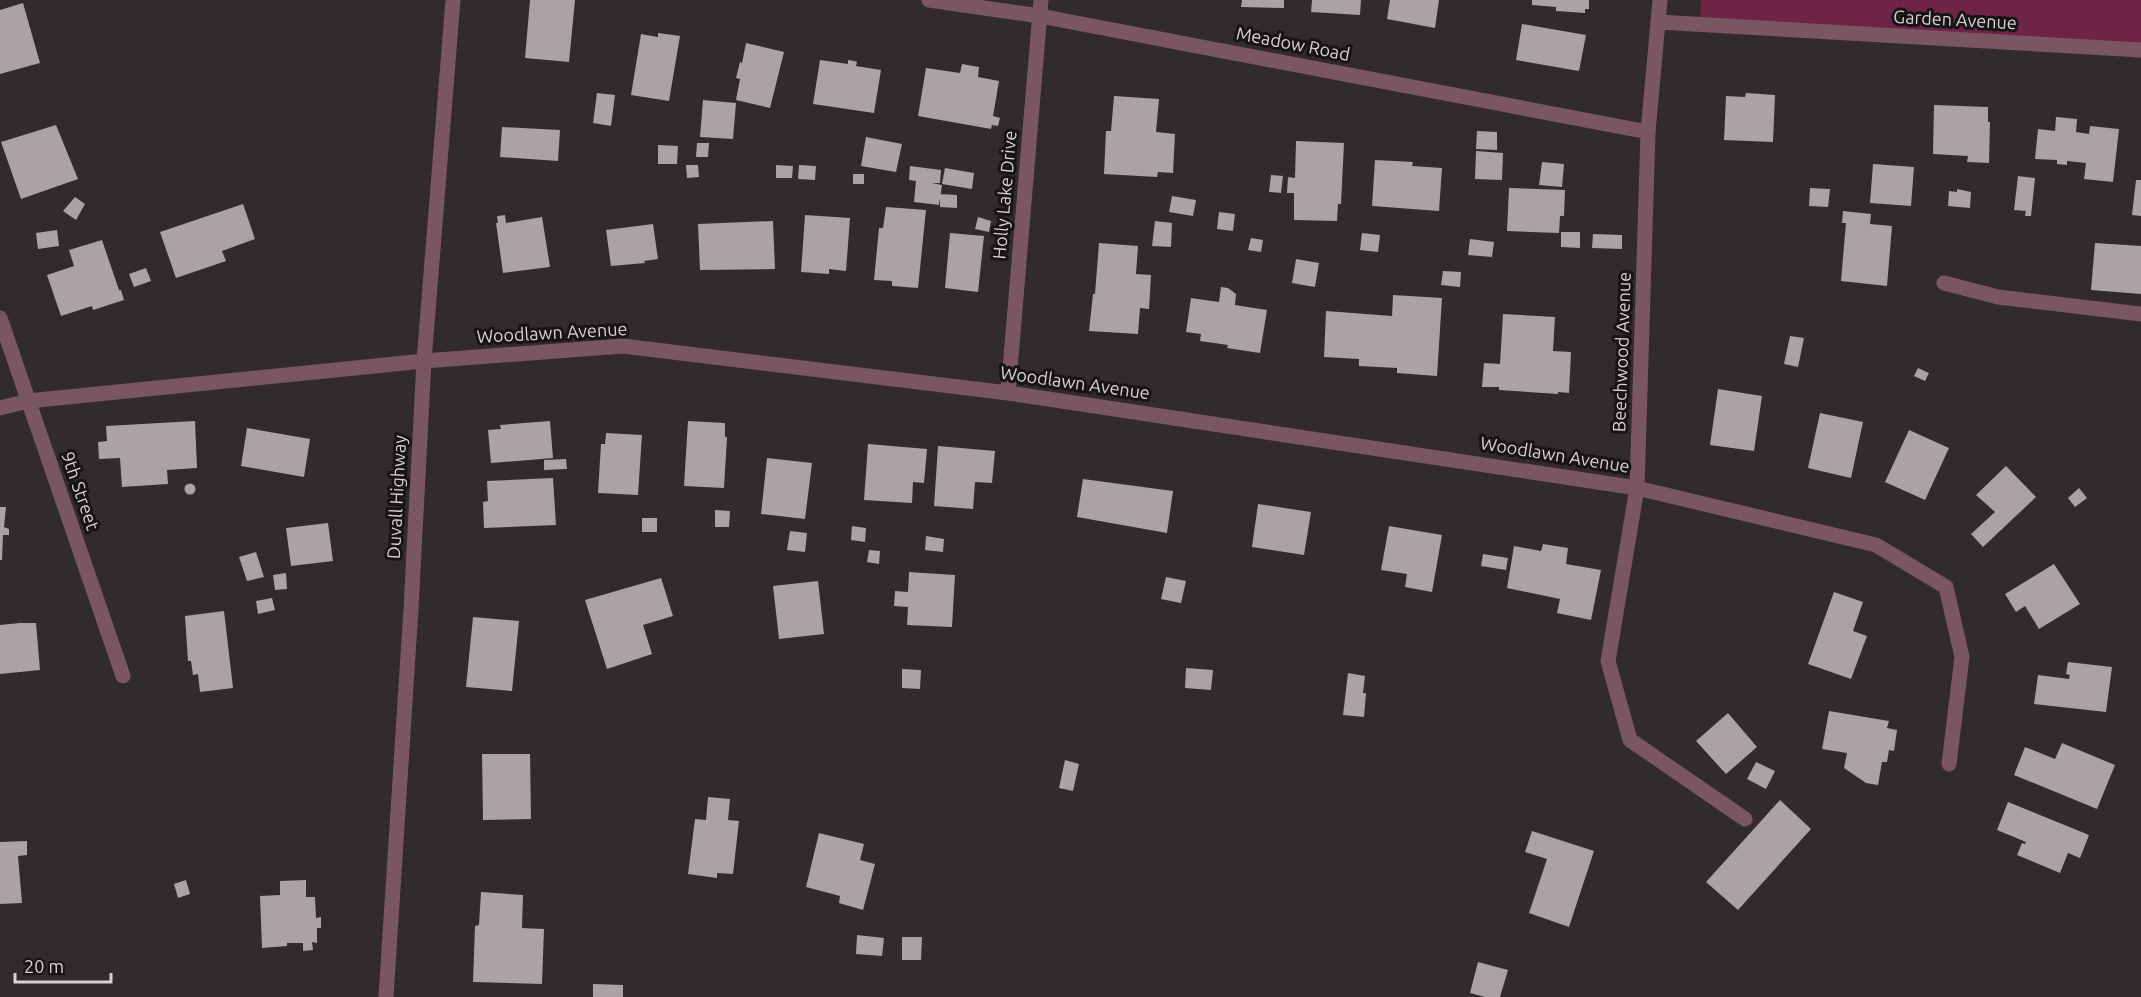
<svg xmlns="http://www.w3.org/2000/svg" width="2141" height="997" font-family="Ubuntu,sans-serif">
<rect width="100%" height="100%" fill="#312b2d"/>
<path fill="#6f2346" d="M1701 0H2141V45L1700 17Z"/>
<path fill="#aaa2a4" d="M530 0H575L569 62 525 58Z
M1242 0H1284V8L1241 7Z
M1312 0H1361L1360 15 1311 12Z
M1390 0H1439L1435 28 1387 19Z
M1532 0H1589V9H1585V13L1556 11V7L1532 5Z
M23 3 40 63 0 74V10Z
M1522 24 1586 35 1579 71 1516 60Z
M658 33 680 36 669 101 631 95 641 34 658 37Z
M746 43 784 52 770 108 736 100 740 79 736 78 740 62 742 63Z
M820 60 848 64V60L854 61 857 62 856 66 881 70 874 113 813 104Z
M962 64 979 67 978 77 999 81 993 116 1000 118 998 126 992 125 991 129 918 116 926 68 960 73Z
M597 93 615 95 611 126 593 123Z
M1746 93 1775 95 1773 142 1724 140 1726 96 1745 97Z
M1114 96 1159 99 1156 132 1175 134 1173 173 1158 172 1157 177 1104 174 1106 131H1111Z
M703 100 736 103 733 139 700 137Z
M1934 105 1988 107V122H1990L1989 163 1967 162 1968 156 1933 154Z
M2056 117 2077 119 2076 132 2089 134 2090 126 2119 129 2113 182 2084 179 2086 163 2067 161V165L2057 164V160L2035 159 2038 129 2055 131Z
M56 125 78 179 21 199 1 142Z
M502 127 560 130 558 161 500 157Z
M1477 131 1497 132V150L1476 149Z
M866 137 902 144 896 172 861 166Z
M1296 141 1344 143 1341 204H1338L1337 221 1294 220V193H1287L1288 177 1295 178Z
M697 143H709L708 157H696Z
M658 145 678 146 677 164H658Z
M1476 151 1503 153 1502 180 1475 179Z
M1375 160 1413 162 1412 166 1442 168 1439 211 1372 206Z
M1542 162 1564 164 1562 187 1539 185Z
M1873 164 1914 167 1911 206 1870 203Z
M686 165H698L699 177 687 178Z
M776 165 793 166 792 178H776Z
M799 165 816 166 815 180 798 179Z
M910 166 941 170 940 183H932L942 185 939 205 914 202 916 181 909 180Z
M945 168 974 173 972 189 942 184Z
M853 174H864V184H853Z
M1271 175 1283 176 1281 193 1269 192Z
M2018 176 2035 178 2031 216H2025L2026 211 2014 210Z
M2136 180H2141V216L2132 215Z
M1509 188 1565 190 1564 216H1560L1559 233 1507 231Z
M1810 188 1830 189 1828 207 1809 206Z
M1957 189 1971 192 1970 208 1948 206 1949 191 1957 192Z
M940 194 957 195V208L940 207Z
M1172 196 1196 200 1193 216 1169 212Z
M75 197 85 204 76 220 63 211Z
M243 204 255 239 222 251 226 261 176 278 160 232Z
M886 207 926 210 918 288 892 286V281L874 280 879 228H883Z
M1843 211 1871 214 1870 224 1892 226 1887 286 1841 281 1846 223H1842Z
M1219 212 1235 214 1233 231 1217 229Z
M505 215 506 223 542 217 550 267 503 273 496 223H498L497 216Z
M805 215 850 218 846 271 829 269V274L801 272Z
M978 217 991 221 989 232 975 229Z
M773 221 775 269 700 270 698 224Z
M1155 221 1172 223 1171 247 1152 246Z
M653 224 658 259 644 261 645 263 611 266 606 230Z
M57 230 59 246 38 249 36 233Z
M1561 232H1580V248L1561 247Z
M950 233 984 236 978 292 945 288Z
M1362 233 1380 235 1378 252 1360 250Z
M1593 234 1622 235V249L1592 248Z
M1251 238 1263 240 1261 252 1248 250Z
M1470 239 1494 242 1492 257 1468 255Z
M102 240 119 290H121L124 300 93 310 92 306 61 316 47 275 74 266 69 250Z
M1099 243 1138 246 1136 274 1151 275 1149 309 1140 308 1138 334 1089 331 1093 294H1095Z
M2095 243 2141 246V294L2091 290Z
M1296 259 1319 263 1315 287 1292 283Z
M146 268 151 281 134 287 129 274Z
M1443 271 1461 272 1460 287 1441 285Z
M1221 287 1228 288 1236 294 1235 305 1267 310 1260 353 1227 348 1228 345 1200 341 1201 334 1186 332 1191 298 1219 302Z
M1393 295 1442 298 1437 376 1397 373V368L1359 366V359L1324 357 1326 311 1392 316Z
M1503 314 1555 317 1553 351 1571 352 1569 393 1558 392V394L1499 390V387H1482L1484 363 1500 364Z
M1790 336 1804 338 1798 367 1784 364Z
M1918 368 1929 373 1925 381 1914 376Z
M1718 389 1762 396 1754 451 1710 445Z
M1820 413 1863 422 1851 478 1808 468Z
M195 421 197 468 167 470 168 484 122 487 120 458 99 459 98 442 107 441 106 426Z
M550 421 553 458 491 463 488 430 501 429 500 425Z
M688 421 725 423V437H727L724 488 684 486Z
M247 428 310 439 304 477 241 466Z
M1909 430 1949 448 1925 500 1885 482Z
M606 433 642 435 638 495 598 493 601 444H605Z
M868 444 927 449 924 483 913 482 912 503 864 500Z
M938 446 995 451 992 483 975 482 973 509 934 506Z
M767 458 812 463 805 519 761 514Z
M566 459 567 469 544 470V460Z
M2006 466 2036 497 1983 547 1971 534 1995 512 1976 495Z
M553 478 556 525 484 528 483 502 488 501 487 481Z
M1083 479 1173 491 1167 533 1077 517Z
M184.5 489a5.5 5.5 0 1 1 11 0a5.5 5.5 0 1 1-11 0Z
M2079 488 2087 498 2075 507 2068 498Z
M1258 504 1311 512 1304 555 1252 547Z
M0 507H6L4 527 9 529V535H3L2 560H0Z
M715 510 730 511 729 527H715Z
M642 518H657V532H642Z
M328 523 333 561 291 566 286 528Z
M852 526 866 528 865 542 851 540Z
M1389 526 1442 535 1432 592 1405 587 1407 574 1381 570Z
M790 531 807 533 805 552 787 550Z
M926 536 944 539 943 552 925 550Z
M1543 544 1568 548 1566 564 1601 570 1591 620 1557 613 1560 599 1507 588 1514 546 1541 551Z
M869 550 880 551 879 564 867 562Z
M256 552 264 577 247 581 239 557Z
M1483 554 1508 558 1506 570 1481 566Z
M2054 564 2080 604 2039 629 2025 606 2016 612 2005 594Z
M909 572 955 575 952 627 907 625 908 607 894 606 895 591 908 592Z
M286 573 287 589 275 590 273 575Z
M1166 577 1186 581 1181 603 1161 599Z
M661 578 673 616 643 625 652 654 607 669 585 600Z
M818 581 824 634 779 639 773 586Z
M1834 592 1863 602 1853 631 1867 636 1851 679 1808 664Z
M272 598 275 610 258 614 256 601Z
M224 611 233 688 200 692 198 674 193 675 191 661H188L185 616Z
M473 617 519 621 512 691 466 687Z
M20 623H36L40 670 0 674V625Z
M2068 662 2112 667 2106 712 2034 704 2038 675 2069 679 2070 675 2066 674Z
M1186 668 1213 670 1211 690 1185 688Z
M902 669 921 670 920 689 902 688Z
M1348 673 1365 676 1363 693H1366L1364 717 1343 715Z
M1829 711 1889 721 1887 728 1897 730 1894 751 1889 750 1887 762H1882L1878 785 1866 783 1844 768 1847 753 1822 749Z
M1728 713 1757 747 1726 774 1696 741Z
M2062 743 2115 765 2097 809 2014 775 2025 747 2055 759Z
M482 754H530L531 819 483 820Z
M1065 760 1079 764 1073 791 1059 788Z
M1756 762 1775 771 1766 789 1747 779Z
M708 797 730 799 728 820 739 821 733 874 717 873V878L688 874 695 819 706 820Z
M1780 800 1811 829 1738 910 1706 882Z
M2008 802 2089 835 2080 858 2068 853 2060 873 2017 855 2022 843 2025 844 2026 842 1997 830Z
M1532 831 1594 851 1569 927 1529 913 1547 859 1525 852Z
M819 833 864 844 860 860 875 864 863 910 839 903 840 896 806 887Z
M27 841V855L18 856 22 903 0 904V842Z
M186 880 190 894 178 898 174 884Z
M306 880V897H315L316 918 321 917V928H317V943L312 942 313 950 303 951V943H287V946L262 948 260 896 280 895V881Z
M481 892 523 895 522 928 544 929 542 984 473 982 475 926 479 925Z
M857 935 884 938 882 956 856 954Z
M902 937H922L921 960H902Z
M1478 962 1508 970 1500 997H1485L1470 993Z
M593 984 623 985V997H593Z"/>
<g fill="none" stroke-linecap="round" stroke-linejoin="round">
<path stroke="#7a5663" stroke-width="15" d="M1944 283 1998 297 2141 314"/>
<path stroke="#7a5663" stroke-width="15" d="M929 0 1040 16 1648 132
M1660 0 1648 132 1637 488 1608 661 1630 740 1745 819
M1658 22 2141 50
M0 318 123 676
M1008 393 1041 0
M0 408 28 401 424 361 623 346 1008 393 1637 488 1876 545 1946 587 1962 657 1949 764"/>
<path stroke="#7a5663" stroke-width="15" d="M386 997 411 609 424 361 453 0"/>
</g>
<g text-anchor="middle" stroke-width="6" stroke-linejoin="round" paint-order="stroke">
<g font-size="18" fill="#d7d2d4" stroke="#171415">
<text transform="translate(1955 20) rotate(3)" y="6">Garden Avenue</text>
<text transform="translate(1293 44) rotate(11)" y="6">Meadow Road</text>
<text transform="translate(1005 195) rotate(-85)" y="6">Holly Lake Drive</text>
<text transform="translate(552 333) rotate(-3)" y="6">Woodlawn Avenue</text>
<text transform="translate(1622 352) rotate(-88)" y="6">Beechwood Avenue</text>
<text transform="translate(1075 383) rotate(8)" y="6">Woodlawn Avenue</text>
<text transform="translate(1555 455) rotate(9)" y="6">Woodlawn Avenue</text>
<text transform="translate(80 491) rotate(71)" y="6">9th Street</text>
<text transform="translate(397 497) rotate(-87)" y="6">Duvall Highway</text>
</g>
</g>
<path d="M15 973v9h96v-9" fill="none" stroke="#d7d2d4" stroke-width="3"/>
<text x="24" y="973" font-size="18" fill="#d7d2d4" stroke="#171415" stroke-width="4.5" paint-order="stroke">20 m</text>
</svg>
